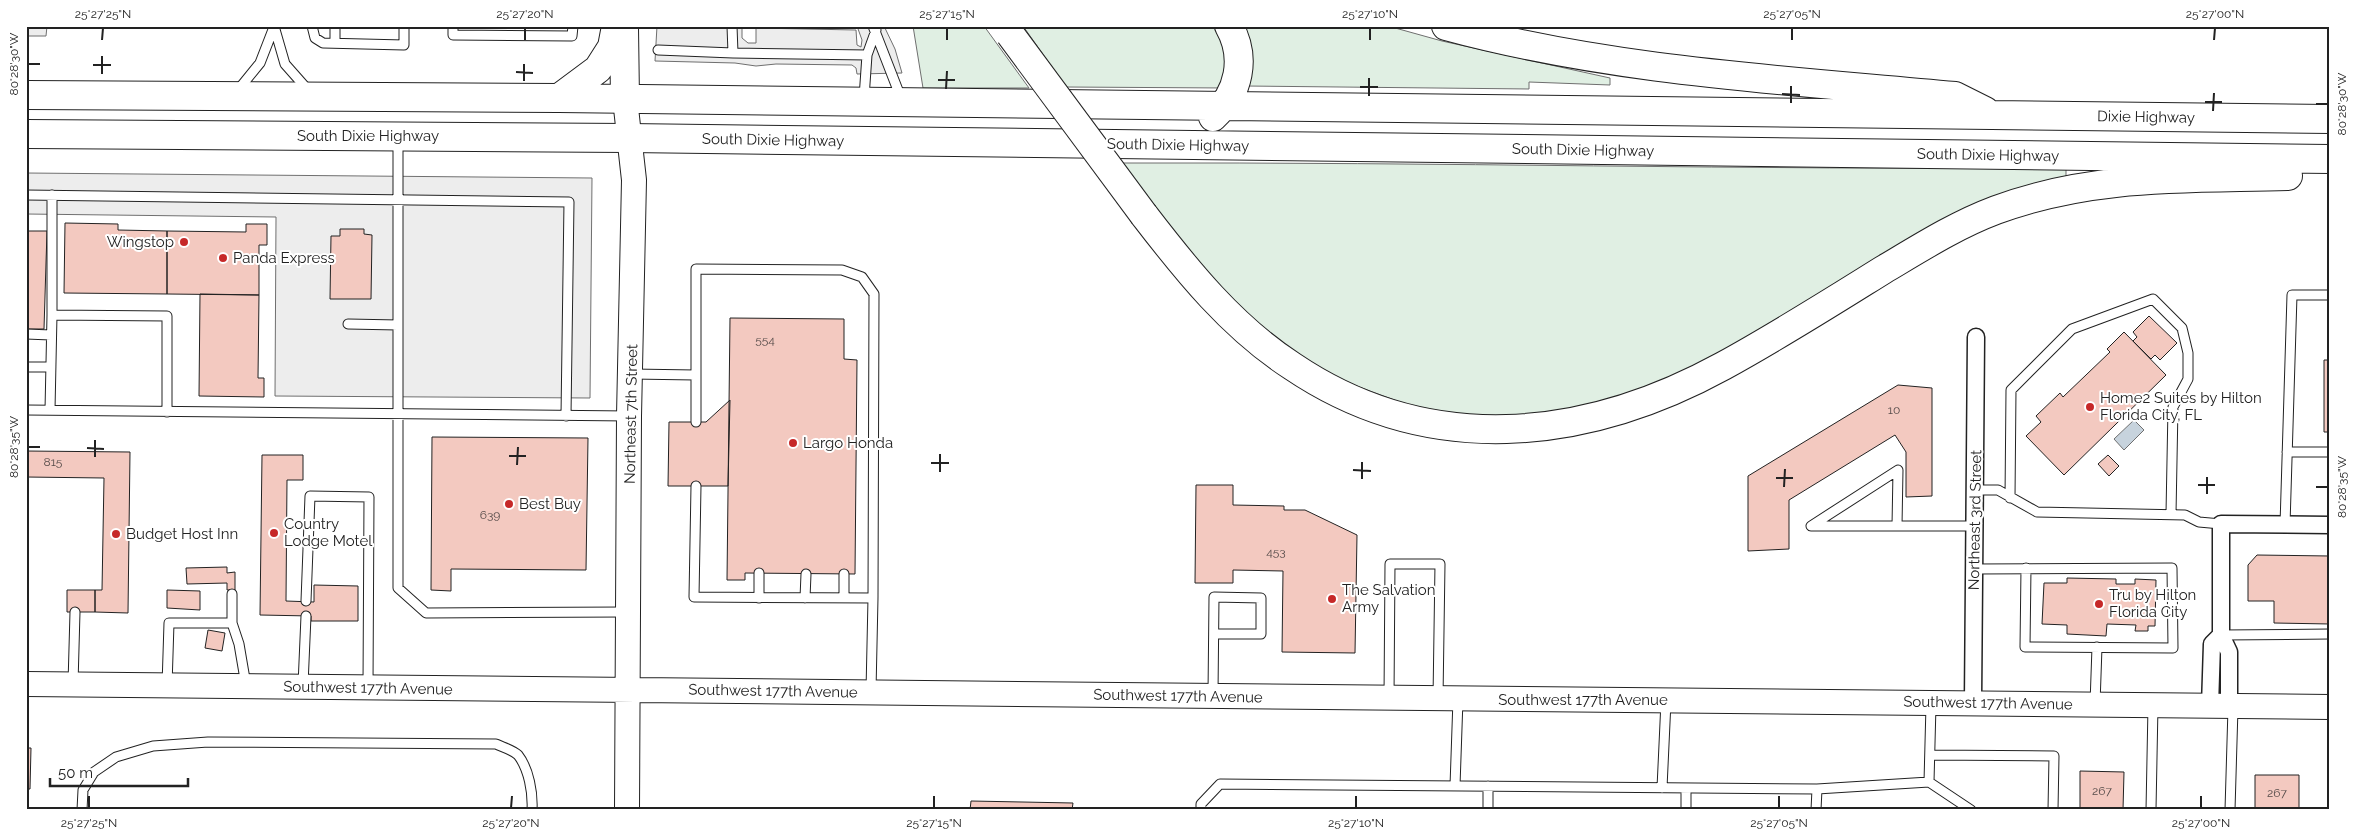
<svg xmlns="http://www.w3.org/2000/svg" width="2356" height="836" font-family="Raleway,sans-serif">
<rect width="100%" height="100%" fill="#fff"/>
<path fill="#e0efe3" stroke="#6f6f6f" d="M913 26H984L1029 88H923Z
M1023 26H1219L1224 33 1226 88 1066 87Z
M1242 26H1388L1442 41 1610 78V85L1529 82V89L1245 86Z
M1121 163C1436 162 1751 170 2066 168V180L1823 299 1641 394 1527 419 1432 414 1327 375 1278 342 1232 299 1198 262Z"/>
<path fill="#ededed" stroke="#6f6f6f" d="M26 26H47L46 36H26Z
M657 26H742V38L748 43H756V28L856 30 857 45 861 47 862 40 857 26H884L895 49 902 73 857 74 856 68 852 65 776 64 756 66 735 63 655 61Z
M26 173 592 178 590 398 275 396 276 217 26 214Z"/>
<path fill="#c7d3dd" stroke="#6f6f6f" d="M2134 420 2144 430 2124 450 2114 439Z"/>
<path fill="#f3c9c0" stroke="#222" d="M65 223 118 224V230L167 231V294L64 293Z
M246 224H267V245H259V295L167 294V231L246 232Z
M340 229H364V234L372 235 371 299H330L331 236H340Z
M26 231H47L44 329H26Z
M200 294 259 295 258 378H264V397L199 396Z
M2149 316 2177 343 2160 360 2155 355 2151 359 2133 341 2137 337 2133 332Z
M730 318 844 319V359L857 360 855 574 745 573V580H727Z
M2124 332 2166 375 2064 475 2026 436 2041 422 2036 416 2060 393 2063 397 2110 352 2107 349Z
M2324 360H2330V432H2324Z
M1898 385 1932 388V496L1906 497V452L1895 435 1789 500V549L1748 551V476Z
M730 400 728 486H668L669 422H706Z
M432 437 588 438 586 570 451 569V591L431 590Z
M26 451 130 452 128 613 95 612V590H102L104 478 26 477Z
M262 455H303V480H287L286 601 314 602V585L358 586V621H311V616L260 615Z
M2108 455 2119 466 2109 476 2098 464Z
M1196 485H1233V505L1284 506V510H1305L1357 535 1355 653 1282 652 1283 571 1233 570V583H1195Z
M2257 555 2330 556V624L2274 623V601H2248V565Z
M227 567V573L235 572V590H227V583L187 584 186 568Z
M2067 578 2116 579V584H2135V579L2156 580 2155 626H2148V631H2135L2136 625 2107 624 2106 636 2067 634V625L2042 624 2044 583H2067Z
M67 590H95V612H67Z
M167 590 200 591V610L167 608Z
M208 630 225 633 222 651 205 648Z
M26 748H31L30 789H26Z
M2080 771 2124 772 2123 810H2080Z
M2255 775H2299V810H2255Z
M971 801 1073 803 1072 810H970Z
M1262 808 1373 810H1262Z"/>
<g fill="none" stroke-linecap="round" stroke-linejoin="round">
<g stroke="#222" stroke-width="11">
<path id="lane" d="M274 26 285 64 308 90
M312 26 315 38 323 43 404 45V26
M453 26V35L572 36 573 26
M732 26 733 53 867 55
M873 26 901 98
M335 43V26
M658 50 733 53
M238 90 260 63 274 27
M864 98 867 55 876 30
M398 139V588L426 613 627 612
M26 195 569 202 566 416
M52 315V195
M348 324 398 325
M26 334 51 335
M26 367H51
M632 374 695 375
M26 410 629 416
M50 410 52 315 167 316V412
M696 422V269L842 270 862 277 874 294 873 598 694 597 696 486
M2287 452H2330
M1975 490H1998L2037 512 2185 515 2199 522 2221 524
M2010 498 2011 390 2072 329 2153 299 2182 328 2188 353V379L2173 407 2171 514
M2285 525 2292 295H2330
M1897 526 1898 470 1811 526H1975
M1974 569 2172 568 2173 648 2025 647 2026 568
M844 574V598
M232 594V623
M759 598V573
M805 598 806 574
M306 601 310 496 369 497 368 687
M2221 635 2330 634
M73 684 75 612
M303 685 306 616
M167 686 169 623H232L239 644 246 685
M871 691 873 598
M1213 694 1214 597 1261 598V634H1214
M1389 697 1390 564H1440L1438 698
M2095 704 2097 647
M1931 705 1929 782 1971 810
M1930 755 2054 756 2053 810
M1455 786 1458 699
M1662 788 1666 701
M82 810 83 790 94 772 116 757 153 746 208 742 496 744C502 747 513 750 518 755 529 769 533 793 532 810
M1201 810V804L1220 784 1817 789 1929 782
M1488 810V786
M1686 810V788
M1816 810 1817 789
M2151 810 2153 706
M2230 810 2233 708"/>
</g>
<g stroke="#222" stroke-width="19">
<path id="street" d="M1973 702 1976 337
M2210 706 2212 644 2221 635
M2229 706V652L2221 635V524L2330 525"/>
</g>
<g stroke="#222" stroke-width="26">
<path id="secondary" d="M625 99 634 180 629 416 627 810
M26 684 2330 707"/>
</g>
<g stroke="#222" stroke-width="30">
<path id="highway" d="M1446 26C1611 71 1785 80 1955 96L1985 111
M624 28 625 99
M26 95 559 98 2330 119
M559 98 598 69 612 47 616 26
M1213 117C1239 93 1247 58 1229 26
M26 134 629 138 2330 159
M1144 215C1187 271 1232 327 1292 366 1428 458 1584 442 1723 366 1778 336 1830 303 1883 270 1920 248 1956 225 1996 210 2093 174 2187 179 2288 176"/>
</g>
<use href="#lane" stroke="#fff" stroke-width="9"/>
<use href="#street" stroke="#fff" stroke-width="16"/>
<use href="#secondary" stroke="#fff" stroke-width="24"/>
<use href="#highway" stroke="#fff" stroke-width="28"/>
<g stroke="#222" stroke-width="30" stroke-linecap="butt">
<path id="highway-bridge" d="M1010 34 1144 215"/>
</g>
<use href="#highway-bridge" stroke="#fff" stroke-width="28"/>
</g>
<path fill="none" stroke="#222" stroke-width="2" d="M102 40 103 28M525 40V28M947 40V28M1370 40V28M1792 40V28M2214 40 2215 28M28 64H40M93 65H111M516 72 533 73M102 74V56M938 80H955M524 81V64M1360 87H1378M946 89 947 71M1782 94 1800 95M1369 96V78M2205 102H2222M1791 103V86M2316 104H2328M2213 111 2214 93M28 447H40M87 448 104 449M509 456H526M95 457V440M931 463H949M517 465 518 447M1353 470 1371 471M940 472V454M1776 478H1793M1362 479V462M2198 485H2215M1784 487 1785 469M2316 487H2328M2207 494V477M89 808V796M511 808 512 796M934 808V796M1356 808V796M1779 808V796M2201 808V796"/>
<g fill="#c62828" stroke="#fff" stroke-width="2">
<circle cx="184" cy="242" r="5"/>
<circle cx="223" cy="258" r="5"/>
<circle cx="2090" cy="407" r="5"/>
<circle cx="793" cy="443" r="5"/>
<circle cx="509" cy="504" r="5"/>
<circle cx="274" cy="533" r="5"/>
<circle cx="116" cy="534" r="5"/>
<circle cx="1332" cy="599" r="5"/>
<circle cx="2099" cy="604" r="5"/>
</g>
<g text-anchor="middle" stroke-width="4" stroke-linejoin="round" paint-order="stroke">
<g font-size="12" fill="#564c4a">
<text x="765" y="344">554</text>
<text x="1894" y="414">10</text>
<text x="53" y="466">815</text>
<text x="490" y="519">639</text>
<text x="1276" y="556">453</text>
<text x="2102" y="795">267</text>
<text x="2277" y="797">267</text>
</g>
<g font-size="15" fill="#222" stroke="#fff">
<text transform="translate(2146 117) rotate(1)" y="5">Dixie Highway</text>
<text x="368" y="141">South Dixie Highway</text>
<text transform="translate(773 140) rotate(1)" y="5">South Dixie Highway</text>
<text transform="translate(1178 145) rotate(1)" y="5">South Dixie Highway</text>
<text transform="translate(1583 150) rotate(1)" y="5">South Dixie Highway</text>
<text transform="translate(1988 155) rotate(1)" y="5">South Dixie Highway</text>
<text transform="translate(631 414) rotate(-89)" y="5">Northeast 7th Street</text>
<text transform="translate(1975 520) rotate(-89)" y="5">Northeast 3rd Street</text>
<text transform="translate(368 688) rotate(1)" y="5">Southwest 177th Avenue</text>
<text transform="translate(773 691) rotate(1)" y="5">Southwest 177th Avenue</text>
<text transform="translate(1178 696) rotate(1)" y="5">Southwest 177th Avenue</text>
<text x="1583" y="705">Southwest 177th Avenue</text>
<text transform="translate(1988 703) rotate(1)" y="5">Southwest 177th Avenue</text>
</g>
<g font-size="15" fill="#222" stroke="#fff" text-anchor="start">
<text x="174" y="247" text-anchor="end">Wingstop</text>
<text x="233" y="263">Panda Express</text>
<text x="2100" y="403">Home2 Suites by Hilton<tspan x="2100" dy="17">Florida City, FL</tspan></text>
<text x="803" y="448">Largo Honda</text>
<text x="519" y="509">Best Buy</text>
<text x="284" y="529">Country<tspan x="284" dy="17">Lodge Motel</tspan></text>
<text x="126" y="539">Budget Host Inn</text>
<text x="1342" y="595">The Salvation<tspan x="1342" dy="17">Army</tspan></text>
<text x="2109" y="600">Tru by Hilton<tspan x="2109" dy="17">Florida City</tspan></text>
</g>
</g>
<rect width="2356" height="836" fill="none" stroke="#ffffff" stroke-width="55"/>
<path d="M50 778v8h138v-8" fill="none" stroke="#222222" stroke-width="2.5"/>
<text x="58" y="778" font-size="15" fill="#222222" stroke="#ffffff" stroke-width="4" paint-order="stroke">50 m</text>
<rect x="28" y="28" width="2300" height="780" fill="none" stroke="#222" stroke-width="2"/>
<g font-size="12" text-anchor="middle" fill="#222">
<text x="103" y="18">25°27'25"N</text>
<text x="525" y="18">25°27'20"N</text>
<text x="947" y="18">25°27'15"N</text>
<text x="1370" y="18">25°27'10"N</text>
<text x="1792" y="18">25°27'05"N</text>
<text x="2215" y="18">25°27'00"N</text>
<text transform="translate(14 64) rotate(-90)" y="4">80°28'30"W</text>
<text transform="translate(2342 104) rotate(-90)" y="4">80°28'30"W</text>
<text transform="translate(14 447) rotate(-90)" y="4">80°28'35"W</text>
<text transform="translate(2342 487) rotate(-90)" y="4">80°28'35"W</text>
<text x="89" y="827">25°27'25"N</text>
<text x="511" y="827">25°27'20"N</text>
<text x="934" y="827">25°27'15"N</text>
<text x="1356" y="827">25°27'10"N</text>
<text x="1779" y="827">25°27'05"N</text>
<text x="2201" y="827">25°27'00"N</text>
</g>
</svg>
